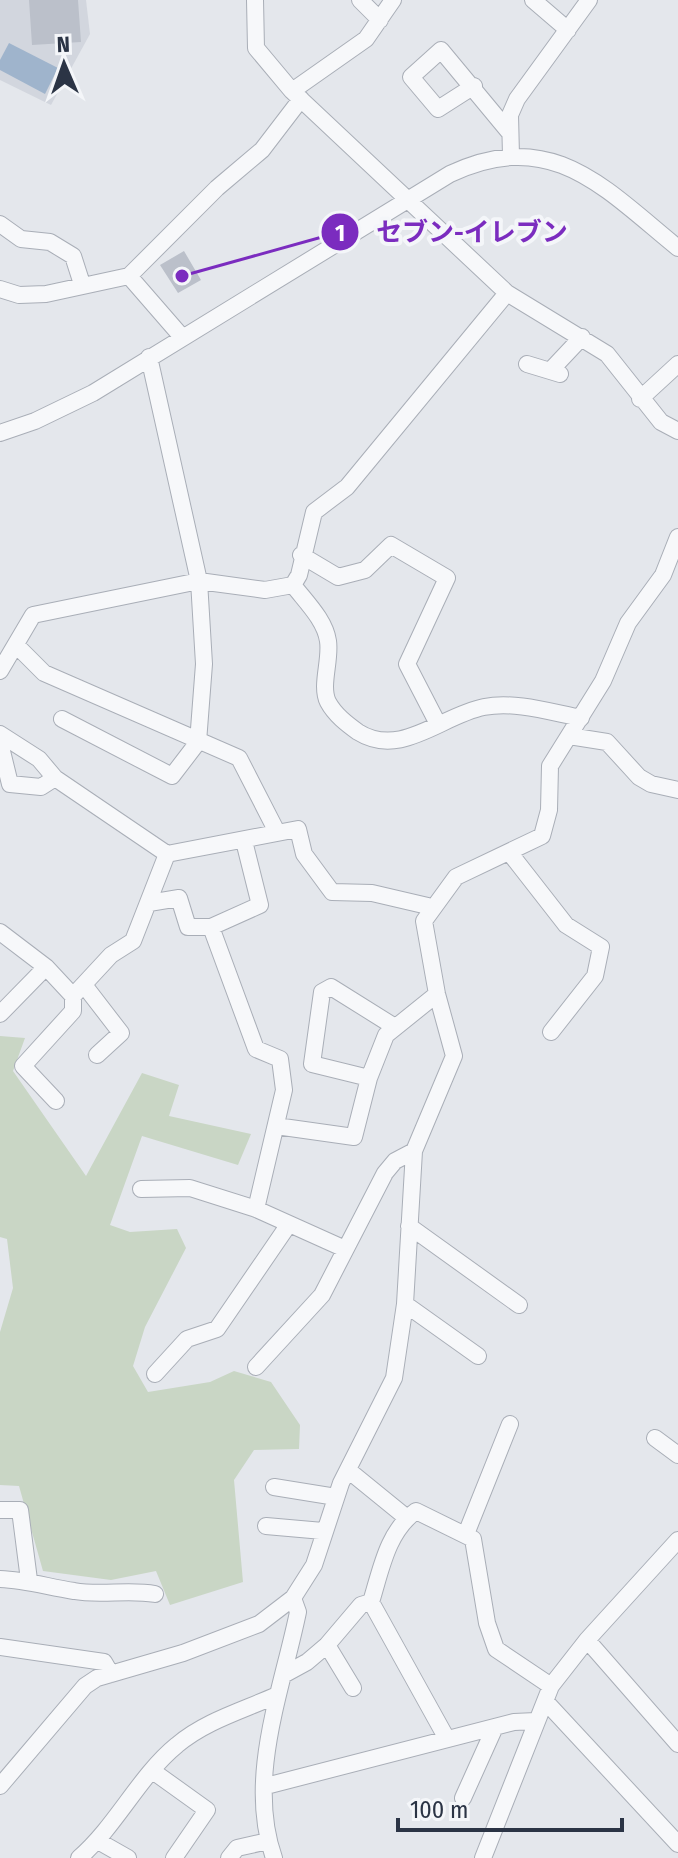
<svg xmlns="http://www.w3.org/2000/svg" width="678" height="1858" font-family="'Fira Sans Condensed','Noto Sans JP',sans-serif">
<rect width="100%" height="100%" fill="#e4e7ec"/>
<path fill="#d2d6de" d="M0 0H86L90 34 51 105 0 80Z"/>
<path fill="#c9d6c5" d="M0 1036 25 1038 13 1071 86 1176 142 1073 179 1085 169 1116 251 1134 238 1165 142 1136 110 1225 130 1232 177 1229 186 1248 145 1327 133 1366 148 1392 210 1382 234 1371 271 1382 300 1425 299 1449 254 1450 234 1480 243 1582 170 1605 156 1571 111 1580 43 1571 19 1486 0 1485V1332L13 1288 7 1239 0 1237Z"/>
<path fill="#9fb4cc" d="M9 43 58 68 45 94 0 70V60Z"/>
<path fill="#bbc0ca" d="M29 0H78L81 42 32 45Z
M184 251 201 280 178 293 160 265Z"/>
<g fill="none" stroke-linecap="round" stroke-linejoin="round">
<g stroke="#a9aeb7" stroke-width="18">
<path id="minor" d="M255 0 256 48 292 91 507 293 607 354 661 422 678 431
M360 0 380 20
M533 0 568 30
M474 86 438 109 411 77 441 50 509 132
M292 91 366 39 393 0
M511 156 510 115 517 99 589 0
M0 224 21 239 50 242 73 256 82 284
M129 276 182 337
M0 289 19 295 46 294 129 276 217 188 262 150 301 99
M527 364 560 374
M550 371 582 337
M640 399 678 364
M0 433 35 421 93 393 450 174C552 126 604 188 678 248
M301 555 338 577 365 570 391 545 447 578 407 664 438 724
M293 585C306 602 325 620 328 641 331 660 320 686 328 702 335 715 347 724 358 732 401 759 442 715 484 707 515 701 550 712 581 718
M17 646 44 673 239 758 277 832
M0 671 33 615 199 581 265 590 293 585 299 575 314 512 347 487 507 293
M62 719 172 776 198 742 204 664 199 581 149 357
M0 734 39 759 55 778 167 854 298 829 304 854 332 892 372 893 432 907
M569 736 607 742 639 777 651 784 678 790
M0 743 10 784 41 787 55 778
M509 852 566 925 601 947 595 976 551 1032
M149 903 179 898 188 927H211L260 905 244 841
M211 927 256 1049 280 1059 284 1090 256 1209
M0 932 46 967 73 996V1011L23 1066 56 1101
M84 985 121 1033 97 1055
M73 996 111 955 133 941 167 854
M0 1014 46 967
M369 1078 312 1064 322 992 331 987 395 1027
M276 1126 354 1137 369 1078 386 1035 437 994
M141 1189 190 1188 256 1209 345 1249
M409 1226 519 1305
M405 1304 478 1356
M256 1367 322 1295 385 1173 395 1161 414 1151
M155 1374 187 1339 217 1329 289 1224
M655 1438 678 1455
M348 1470 407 1518
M274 1487 336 1497
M0 1510H20L29 1580
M266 1526 323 1531
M466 1534 510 1424
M0 1579C26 1580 48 1587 74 1591 101 1596 128 1589 155 1594
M587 1640 678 1744
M327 1645 353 1688
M0 1647 104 1662 111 1674
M285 1674 307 1662 327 1645 361 1605 371 1602
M546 1702 678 1844
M447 1739 371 1602C381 1570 387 1532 416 1511L473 1539 487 1623 496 1649 551 1686
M154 1772 207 1810 174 1858
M0 1786 85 1686 97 1678 183 1653 259 1624 293 1598 314 1565 341 1483 394 1378 405 1304 414 1151 454 1056 437 994 424 921 456 877 542 836 549 810 550 766 603 681 628 623 663 575 678 537
M266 1786 514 1722 536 1721
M463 1798 495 1727
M98 1841 128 1858
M79 1858C117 1825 139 1776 177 1745 205 1721 244 1710 277 1695
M229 1858 237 1848 268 1841
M274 1858C246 1779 282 1690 298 1612L293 1598
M483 1858 551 1686 587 1640 678 1540"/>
</g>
<use href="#minor" stroke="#f7f8fa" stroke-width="16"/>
</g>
<path fill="none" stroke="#7b2cbf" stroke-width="3" d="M182 276L340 232"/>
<g fill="#7b2cbf" stroke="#f4f6f9" stroke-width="3">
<circle cx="182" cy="276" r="8"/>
<circle cx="340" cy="232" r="20"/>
</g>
<g font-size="24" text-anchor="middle" font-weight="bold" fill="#fff">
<text x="340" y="241">1</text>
</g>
<g font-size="26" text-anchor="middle" font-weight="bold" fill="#7b2cbf" stroke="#f4f6f9" stroke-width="8" stroke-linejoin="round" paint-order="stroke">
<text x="472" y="241">セブン-イレブン</text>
</g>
<g transform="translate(64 64) rotate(358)" stroke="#f4f6f9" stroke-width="6" paint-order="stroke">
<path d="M0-6L14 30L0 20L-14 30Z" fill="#2b3445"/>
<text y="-12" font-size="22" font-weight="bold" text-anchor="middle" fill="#2b3445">N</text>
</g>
<path d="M398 1818v12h224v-12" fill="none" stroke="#2b3445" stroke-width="4"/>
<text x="410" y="1818" font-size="24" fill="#2b3445" stroke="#f4f6f9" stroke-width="6" paint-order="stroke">100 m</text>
</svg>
